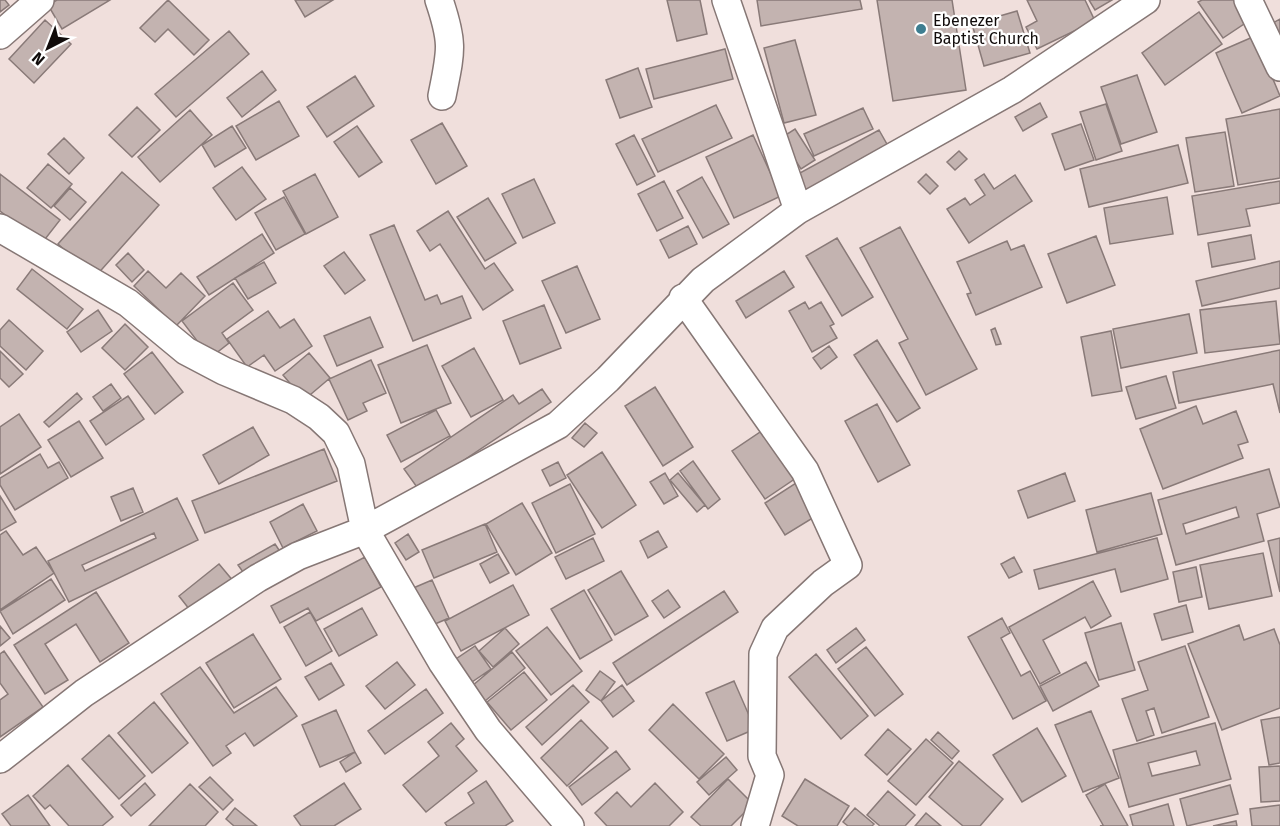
<svg xmlns="http://www.w3.org/2000/svg" width="1280" height="826" font-family="'Fira Sans',sans-serif">
<rect width="100%" height="100%" fill="#f0dfdc"/>
<path fill="#c3b3b0" stroke="#897a78" stroke-width="1.5" fill-rule="evenodd" d="M0 0H5L9 5 0 12Z
M57 0H110L62 29 48 5Z
M168 0 209 40 194 55 168 29 155 42 140 28Z
M295 0H333L305 17Z
M667 0H700L707 34 677 41Z
M757 0H860L862 9 761 26Z
M877 0H952L966 90 893 101Z
M1027 0H1085L1095 21 1037 49 1026 27 1037 21Z
M1089 0H1112L1095 10Z
M1202 0H1237L1250 20 1223 38 1198 2Z
M1017 11 1030 53 984 66 972 24Z
M1199 12 1222 44 1165 85 1142 53Z
M1280 19V52L1266 27Z
M45 20 71 44 34 83 9 59Z
M229 31 249 54 176 117 155 94Z
M1255 36 1280 96 1242 113 1216 53Z
M795 40 816 115 784 123 764 48Z
M725 49 733 79 654 99 646 69Z
M638 68 652 107 620 118 606 80Z
M262 71 276 90 242 117 227 98Z
M1137 75 1157 132 1121 144 1101 87Z
M355 76 374 106 327 137 307 107Z
M279 101 299 136 256 160 236 126Z
M1040 103 1047 117 1023 131 1015 117Z
M1106 104 1122 151 1096 160 1080 112Z
M716 105 732 138 658 172 642 139Z
M137 107 160 130 132 157 109 135Z
M863 108 873 129 814 156 804 134Z
M1280 109V178L1238 185 1226 119Z
M190 110 212 135 160 182 138 157Z
M442 123 467 166 436 184 411 140Z
M1081 124 1094 160 1065 170 1052 134Z
M232 126 246 148 215 167 202 145Z
M357 126 382 162 359 177 334 142Z
M795 129 815 160 801 169 781 138Z
M879 130 888 146 806 190 798 174Z
M1225 132 1234 186 1195 192 1186 138Z
M634 135 655 176 637 185 616 144Z
M753 135 781 196 734 218 706 157Z
M64 138 84 158 69 174 48 154Z
M1178 145 1188 183 1089 207 1080 169Z
M959 151 967 159 955 170 947 162Z
M48 164 72 184 51 208 27 188Z
M242 167 266 199 236 220 213 188Z
M122 172 159 205 95 277 58 244Z
M0 174 60 220 42 243 0 211Z
M315 174 338 217 306 234 283 191Z
M926 174 938 186 930 194 918 182Z
M984 174 994 189 1015 175 1032 201 969 243 947 209 965 198 970 205 985 195 975 180Z
M702 177 729 224 703 238 677 191Z
M534 179 555 223 523 238 502 194Z
M664 181 683 218 657 231 638 194Z
M1280 181V203L1246 209 1250 226 1198 235 1192 196Z
M70 188 86 202 70 220 54 206Z
M284 197 305 234 276 250 255 213Z
M1167 197 1173 234 1110 244 1104 208Z
M488 198 516 243 485 261 457 217Z
M448 211 485 269 494 263 513 290 483 310 440 244 430 251 417 231Z
M394 225 425 300 437 295 441 304 462 296 471 318 413 341 370 235Z
M688 226 697 244 669 258 660 240Z
M900 227 977 369 926 395 899 343 908 339 860 248Z
M262 234 274 253 209 295 197 277Z
M1251 235 1255 259 1212 267 1208 243Z
M1096 236 1115 285 1067 303 1048 254Z
M837 238 873 297 842 316 806 256Z
M1007 241 1011 250 1024 245 1042 287 976 315 967 294 971 293 957 262Z
M344 252 365 280 345 294 324 266Z
M128 253 144 270 132 282 116 265Z
M1280 261V288L1202 306 1196 281Z
M264 262 276 283 248 299 235 278Z
M577 266 600 319 566 333 542 281Z
M32 269 83 309 67 329 17 289Z
M148 271 166 288 181 273 205 296 176 326 134 286Z
M784 271 794 287 746 318 736 301Z
M233 283 253 310 222 333 229 343 210 358 182 321Z
M1276 301 1280 344 1205 353 1200 310Z
M805 302 809 309 821 302 834 324 830 326 837 338 812 352 789 311Z
M544 305 561 348 520 364 503 321Z
M98 310 112 331 81 352 67 332Z
M268 311 280 328 294 319 312 346 275 371 264 355 247 367 227 339Z
M1189 314 1197 353 1121 368 1113 329Z
M370 317 383 347 337 366 324 336Z
M9 320 43 351 26 370 0 346V330Z
M125 324 148 347 125 370 102 348Z
M995 328 1001 344 996 345 991 330Z
M1111 331 1122 391 1092 396 1081 337Z
M877 340 920 408 897 422 854 355Z
M427 345 451 403 401 423 378 365Z
M829 346 837 357 821 369 813 358Z
M474 348 503 400 471 417 442 366Z
M1280 350V413L1273 384 1179 403 1173 372Z
M0 351 23 374 9 387 0 378Z
M152 352 183 392 155 414 124 374Z
M309 353 330 378 304 400 283 375Z
M371 360 386 393 363 403 367 411 348 420 329 379Z
M1166 376 1176 408 1136 419 1126 387Z
M111 384 121 398 103 411 93 397Z
M655 387 693 447 663 466 625 406Z
M542 389 551 402 419 490 404 469 513 395 519 404Z
M77 393 82 399 49 427 44 422Z
M128 396 144 419 106 445 90 421Z
M877 404 910 465 878 482 845 421Z
M1196 406 1203 424 1236 411 1248 442 1238 445 1243 458 1163 489 1140 429Z
M436 410 450 436 401 462 387 435Z
M19 414 41 447 0 474V427Z
M79 421 103 458 71 477 48 440Z
M585 423 597 433 584 447 572 438Z
M253 427 269 455 219 484 203 455Z
M766 428 799 476 765 499 732 451Z
M324 449 337 481 205 533 192 501Z
M602 452 636 505 602 528 567 475Z
M40 454 48 468 59 462 68 478 15 510 0 485V478Z
M693 461 720 499 708 509 680 471Z
M558 462 566 478 550 486 542 470Z
M1269 469 1280 507 1257 514 1264 541 1176 565 1158 500ZM1236 507 1239 517 1186 534 1183 524Z
M665 473 678 496 664 504 650 482Z
M678 473 705 505 697 512 670 480Z
M1065 473 1075 501 1028 518 1018 491Z
M796 483 816 516 785 535 765 503Z
M570 484 595 534 556 553 532 503Z
M133 488 143 512 121 521 111 497Z
M1151 493 1162 534 1097 552 1086 510Z
M0 496 16 522 0 531Z
M177 498 198 540 69 602 48 561ZM154 533 156 538 85 571 82 565Z
M522 503 552 553 516 575 486 524Z
M303 504 317 531 283 548 270 522Z
M485 524 497 552 434 578 422 550Z
M6 531 23 555 36 547 54 573 0 610V535Z
M658 531 667 547 648 558 640 541Z
M408 534 419 552 406 560 395 543Z
M593 538 604 561 566 579 555 557Z
M1157 538 1168 579 1121 592 1115 569 1039 589 1034 570Z
M1280 538V592L1268 541Z
M275 544 283 556 248 579 238 565Z
M1263 553 1272 596 1209 609 1200 565Z
M498 554 509 573 490 583 480 564Z
M365 557 381 587 316 621 308 608 280 623 271 606Z
M1014 557 1022 572 1009 578 1001 564Z
M219 564 234 582 193 614 179 596Z
M1196 567 1202 597 1179 602 1173 572Z
M621 571 648 616 615 635 588 590Z
M51 579 65 600 13 634 0 611Z
M432 580 449 618 428 627 411 589Z
M1093 581 1111 616 1091 628 1085 617 1043 640 1060 673 1040 684 1009 627Z
M513 585 529 615 461 651 445 621Z
M584 590 612 640 580 659 551 609Z
M668 590 680 607 664 618 652 601Z
M724 591 738 612 627 685 613 663Z
M96 592 129 643 100 662 76 624 45 644 68 680 45 694 14 645Z
M1186 605 1193 632 1162 640 1154 614Z
M362 608 377 635 339 656 324 629Z
M310 612 332 651 306 666 284 627Z
M1002 618 1010 633 1001 638 1021 676 1030 671 1046 701 1013 719 968 637Z
M1121 623 1135 670 1099 680 1085 633Z
M1239 625 1244 640 1274 629 1280 645V708L1222 730 1188 644Z
M0 626 10 638 0 646Z
M547 627 582 671 551 695 516 651Z
M505 628 519 644 493 667 479 651Z
M856 628 865 640 836 663 827 650Z
M253 634 281 679 234 708 206 663Z
M475 646 491 669 469 684 453 661Z
M1185 646 1209 717 1162 733 1154 708 1146 711 1154 735 1137 741 1122 699 1148 690 1138 662Z
M866 647 903 694 875 716 838 669Z
M4 651 43 707 0 737V700L8 694 0 683V654Z
M512 652 525 668 485 701 472 686Z
M816 654 868 716 841 739 789 677Z
M397 662 415 685 385 709 366 686Z
M1086 662 1099 686 1053 711 1040 686Z
M331 663 344 685 319 700 305 677Z
M200 667 234 713 276 687 297 716 254 746 245 733 226 746 231 753 213 766 161 694Z
M600 671 615 682 601 701 586 690Z
M524 672 547 700 511 730 487 702Z
M734 681 755 729 727 741 706 693Z
M573 685 589 702 542 745 526 727Z
M622 685 634 701 613 717 601 701Z
M426 689 443 713 385 754 368 731Z
M154 702 188 743 152 773 118 733Z
M673 704 724 754 699 779 649 730Z
M336 710 355 752 320 767 302 725Z
M1091 711 1119 778 1083 792 1055 725Z
M1280 717V763L1269 765 1261 720Z
M581 720 608 748 567 786 541 758Z
M451 723 464 739 456 746 477 771 426 812 403 785 439 756 428 742Z
M1215 723 1231 779 1129 807 1113 750ZM1196 751 1200 765 1152 776 1148 763Z
M1037 728 1066 776 1022 802 993 755Z
M888 729 911 749 887 775 865 755Z
M938 732 959 751 952 759 931 740Z
M109 735 145 776 119 799 82 759Z
M926 739 953 763 916 805 888 781Z
M616 751 630 769 582 805 569 787Z
M355 752 361 763 346 772 340 762Z
M726 757 737 770 709 795 697 782Z
M959 761 1003 799 980 826H963L929 797Z
M68 765 113 817 102 826H69L50 805 45 809 33 796Z
M1280 766V801L1261 802 1259 767Z
M210 777 233 800 223 810 199 787Z
M728 779 753 804 731 826H701L691 817Z
M805 779 849 806 837 826H798L782 816Z
M486 781 513 821 505 826H447L445 823 474 803 468 793Z
M145 783 155 795 131 816 121 805Z
M344 783 361 809 334 826H301L294 816Z
M655 783 683 812 669 826H607L595 813 617 792 631 807Z
M190 784 218 812 205 826H149Z
M1105 784 1128 826H1100L1103 825 1086 795Z
M1230 785 1238 814 1187 826 1180 799Z
M888 791 915 815 905 826H880L867 815Z
M28 795 50 826H11L2 814Z
M1168 804 1174 826H1133L1130 815Z
M1280 805V826H1252L1250 809Z
M235 808 257 826H234L226 819Z
M855 808 874 824 872 826H848L843 822Z
M926 813 941 826H915Z
M1236 821 1237 826H1213Z"/>
<g fill="none" stroke-linecap="round" stroke-linejoin="round">
<g stroke="#867775" stroke-width="30">
<path id="minor" d="M439 0C454 44 451 51 442 96
M726 0 798 210
M1248 0 1280 67
M0 35 40 0
M0 228 128 303 186 351 224 371 293 400 319 417 336 433 351 464 365 530 442 662 488 730 570 826
M683 298 805 471 848 565 823 583 775 628 763 654 762 756 770 775 755 826
M0 759 84 693 258 578 298 556 365 530 558 425 608 379 703 280 798 210 1012 90 1146 0"/>
</g>
<use href="#minor" stroke="#fff" stroke-width="27"/>
</g>
<circle fill="#3e7e91" stroke="#fff" stroke-width="2" cx="921" cy="29" r="6"/>
<g text-anchor="middle" stroke-width="4.5" stroke-linejoin="round" paint-order="stroke">
<g font-size="16" fill="#100b0a" stroke="#fff" text-anchor="start">
<text x="933" y="26">Ebenezer<tspan x="933" dy="18">Baptist Church</tspan></text>
</g>
</g>
<g transform="translate(48 48) rotate(222)" stroke="#ffffff" stroke-width="4.5" paint-order="stroke">
<path d="M0-4.5L10 22L0 15L-10 22Z" fill="#100b0a"/>
<text y="-9" font-size="16" font-weight="bold" text-anchor="middle" fill="#100b0a">N</text>
</g>
</svg>
